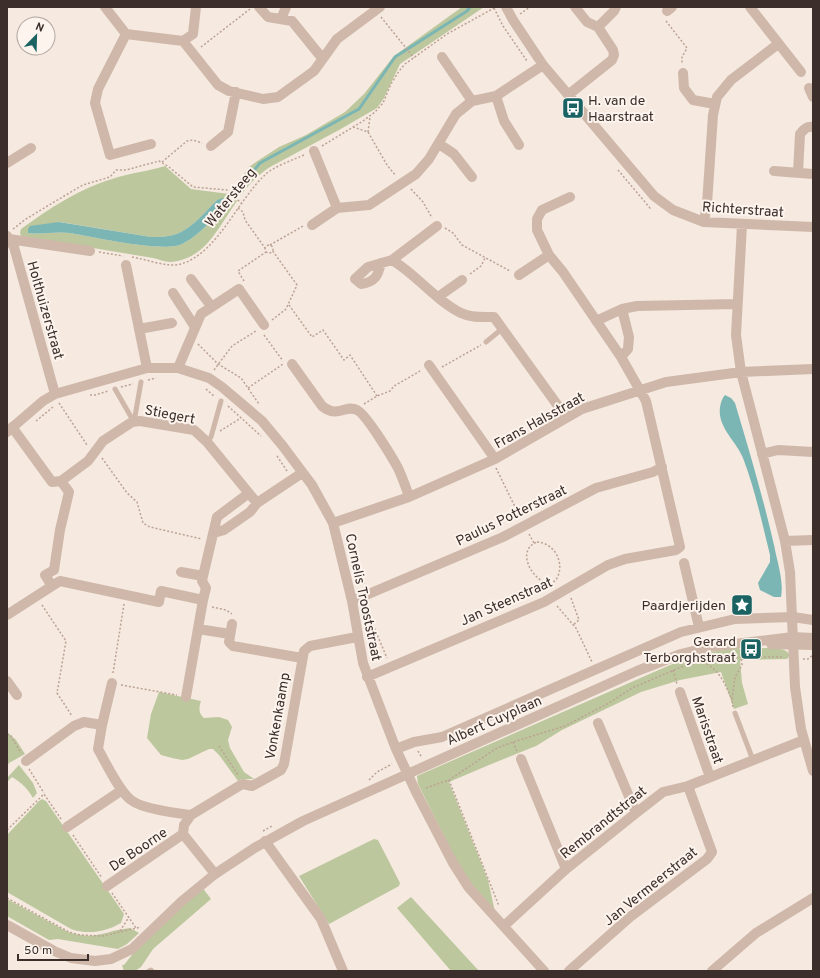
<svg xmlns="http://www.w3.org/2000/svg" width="820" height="978" font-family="Overpass,sans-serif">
<rect width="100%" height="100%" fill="#f5e9e0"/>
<path fill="#bcc79d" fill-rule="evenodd" d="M462 7H484L400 64 384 98 377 108 339 130 270 167C258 175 249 184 241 195L233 189 249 167 256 162 279 147 306 135 345 112 364 94 394 56Z
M165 166 191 189 229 194 237 201C219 226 206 259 171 262 165 262 158 259 153 258L21 236 20 233 21 229C50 208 80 188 115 178 131 173 149 171 165 166ZM217 200 225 205C215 218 197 237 182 244 164 253 94 237 70 233 56 231 41 235 28 233V229L60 222 151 237C160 237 170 237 179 233 194 226 206 211 217 200Z
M739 647V649L754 650 755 648C765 649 784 645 790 655L787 659 740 660 742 683 748 704 734 709 721 672 680 680 641 692 562 730 536 746 489 765 449 782 488 880 495 912 476 890 458 864 418 784 417 776 677 662 696 655Z
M159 692 201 701C199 707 198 713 204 718L219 717 228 720 232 727 228 740 230 748 244 772 254 779H242L238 781 219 755 213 749H209L188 759 182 760 172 758 161 755 147 738 151 714Z
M7 732 16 740 25 754 9 763 7 767Z
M19 765 33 783 37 793 33 798C28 789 21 782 12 777L7 782V778Z
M42 799 46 801 124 914 121 923C105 932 88 935 71 929L7 892V835L39 801Z
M374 839 378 840 400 883 399 886 329 924 299 876Z
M202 887 211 899 153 949 141 967 135 971H124L122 965H124L135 951Z
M411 897 479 971H451L397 908Z
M7 899 68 932C96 941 103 931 130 928L139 933 127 944 118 949 58 939 49 940 7 916Z"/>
<path fill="#7bb6b4" d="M223 198 226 201 225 205C215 218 197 237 182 244 164 253 94 237 70 233 56 231 40 235 28 233V229L30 226 59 222 151 237C160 237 170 237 179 233 194 226 206 211 217 200Z
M725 395 731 398 735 403C749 450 763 497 774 545 777 561 784 581 781 597H774L760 590 758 583 770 562V555C762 523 755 489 743 458 737 443 722 431 720 415 719 409 721 399 725 395Z"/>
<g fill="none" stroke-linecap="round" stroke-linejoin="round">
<path stroke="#7bb6b4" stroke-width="3" d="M236 192 260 163 359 109 395 57 467 11 470 7"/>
<path stroke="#bca293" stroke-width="1.5" stroke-dasharray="2 2" stroke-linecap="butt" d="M494 8 503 26 527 61
M520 14 530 7
M381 17 414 58
M666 21 687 48 682 57V64
M201 47 250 9
M353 127 368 132 387 165 396 176
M368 132 370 117
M322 146 363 121 375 112 383 103 391 84 399 71 405 64 447 34 496 7
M162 162 187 141 193 140 202 143
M618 170 650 208 651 207
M411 189 423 202 432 218
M238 208 243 212 245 220 265 248
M445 228 453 233 462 245 510 271
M13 229 26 219 54 202 83 185 110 177 116 170H126L159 161 169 167 193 187 227 190 241 203
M270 245 303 226
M265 249a4 4 0 1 1 8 0a4 4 0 1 1-8 0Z
M99 252 123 256
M132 257C145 259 168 268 181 264 218 253 238 199 266 174 273 167 295 159 304 155
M470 274 481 266 485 258
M244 281 238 271 266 252
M289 305 312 337 323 330 344 360 350 355 377 396
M272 320 286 309 297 285 272 250
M264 335 283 361
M198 344 218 364 241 378 259 404
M442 367 481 345
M214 370 232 346 256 331
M148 380 156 378
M121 387 133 384
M248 388 283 364
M206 389 215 397
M90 395H95L108 391
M59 403 87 445
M364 404 377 396 390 391 394 386 420 371
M228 406 261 436
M36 421 53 407
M220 431 241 418
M277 456 287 471
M102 458 127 493 137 502 143 523 150 527 202 539
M496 468 520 517
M529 534 534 543
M348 541 364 584
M537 542C554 543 564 561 558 576 548 601 508 553 537 542Z
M571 598 579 620 573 625
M42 605 66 641 57 693 72 716
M365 606 387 658
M557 606 576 628 592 662
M212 607 226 610 232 614
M803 659H808L813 655
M703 662C720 670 725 684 732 700
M673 670 677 684
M113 673 124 604
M121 685 177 695
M733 707 732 700 735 677 742 665 741 658
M7 734 11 736 21 753
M513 742 517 751
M219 746 238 775
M418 751 422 758
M29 769 44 793
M369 780 377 772 392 764
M449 780 499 906
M426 788 449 780 497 748 513 742 565 726 609 703 632 688 686 665 718 659 741 657H784
M7 830 44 794 61 819
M263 831 272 826
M73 835 102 878
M112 893 136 928
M7 898 69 932 80 935 103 936 141 927
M120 931 129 917"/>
<path stroke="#cfb8aa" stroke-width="5" d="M486 342 503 328
M115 389 134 422 141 382
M207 442 211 437 221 401
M735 713 753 760
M149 971 151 970 152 971"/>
<path stroke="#cfb8aa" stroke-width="10" d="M105 7 126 34 183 41 218 85 229 91 263 99 278 97 314 71 337 39 380 7
M259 7 268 17 292 21 322 58
M506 7 513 20 543 65 654 196 673 210 704 222 813 227
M750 7 801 72
M667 11 672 7
M281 19 286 7
M598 27 614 11 616 7
M126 34 98 89 95 103 110 155 151 144
M183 41 193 34 196 7
M442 57 472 101
M683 73 684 88 693 100 715 104
M809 88 813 97
M568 95 612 60 614 55 613 50 598 27 587 22 575 7
M496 96 504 121 519 145
M439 144 454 154 472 177
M211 146 228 132 236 92
M7 163 31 148
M774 171 813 174
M798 173 800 134C804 129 807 126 813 127
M337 208 369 205 416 174 429 159 456 114 472 101 496 96 543 65
M704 222 707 204 713 115 717 97 731 80 778 44
M312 225 337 208 314 151
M742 225 736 335 741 372 785 541 790 572 795 687 801 729 813 771
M7 236 14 247 55 394
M9 239 90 251
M392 260C417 275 435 300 461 313 471 318 483 317 494 317L566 417
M381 263C378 276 375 282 361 284L355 279 368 267 392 260 437 226
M126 265 147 368
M519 275 549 255
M191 279 211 306
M173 293 195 327
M438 297 462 280
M596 321 622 309 637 306 737 304
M139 329 172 323
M621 357 628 349 629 337 622 309
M292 364 322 406C338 419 345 404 357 410 366 414 392 457 398 468 402 477 406 487 409 497
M429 365 495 459
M178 368 201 314 239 289 264 325
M12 427 52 482 61 481 88 461 103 441 132 422 140 421 194 430 207 442 257 503
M7 432 43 401 55 394 147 368H178L209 378 222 387 262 421 282 445 312 485 333 523 352 601 363 663 396 749 416 792 453 863 469 888 544 971
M762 454 778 450 813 452
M61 481 69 492 60 530 54 570 45 575 52 586 60 581 159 602 161 591 203 600 206 588 202 581 203 576
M333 523 409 497 495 459 582 409 666 382 741 372 813 369
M214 533 224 530 250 512 257 503 302 473
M785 541 813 540
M684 563 699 627
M181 572 203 576 217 517 249 493
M352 601 503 537 596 488 653 472 662 467
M7 615 52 586
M232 624 229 642 233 646 302 658
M198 629 230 634
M367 677 544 602 608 565 625 559 676 550 680 547 646 401 621 357 563 272 549 255 537 230V219L542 210 570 197
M7 681 17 695
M680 692 710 777
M186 697 203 600
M598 723 636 813
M102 725 112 683
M396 749 414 742 442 737 681 632 735 619 793 617 813 620
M521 759 566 869
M26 761 74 726 84 722 102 725 98 749C106 763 119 791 131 800 142 809 176 813 191 815
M67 827 122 790
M265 841 321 919 343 971
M215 874 183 834 184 825 191 815 239 786 243 784 252 786 281 770 284 764 304 651 310 646 357 637
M107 886 183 834
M504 926 566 869 636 813 663 792 688 786 804 740
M569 971 630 917 707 859 712 852 688 786
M712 971 756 933 813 898"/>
<path stroke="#cfb8aa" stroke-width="10" d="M771 644 813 645
M7 925 54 951 71 958 95 961 111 959 132 949 182 901 215 874 256 847 303 821 637 671 681 654 709 647 793 637 813 638"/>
</g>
<defs>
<g id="bus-square" transform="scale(1.15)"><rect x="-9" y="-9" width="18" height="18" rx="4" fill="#1a6362" stroke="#fcf4ed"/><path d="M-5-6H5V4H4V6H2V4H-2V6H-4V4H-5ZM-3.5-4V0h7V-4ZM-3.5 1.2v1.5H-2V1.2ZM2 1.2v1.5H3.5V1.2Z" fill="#fff"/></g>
<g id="sight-square" transform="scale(1.15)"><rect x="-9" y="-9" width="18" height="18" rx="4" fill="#1a6362" stroke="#fcf4ed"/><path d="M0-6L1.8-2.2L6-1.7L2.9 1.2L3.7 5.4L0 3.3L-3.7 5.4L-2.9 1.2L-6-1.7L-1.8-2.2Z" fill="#fff"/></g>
</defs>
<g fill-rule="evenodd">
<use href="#bus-square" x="573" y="108"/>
<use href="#sight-square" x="742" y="605"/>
<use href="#bus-square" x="751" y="649"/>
</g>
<g text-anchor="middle" stroke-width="4" stroke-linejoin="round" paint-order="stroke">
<g font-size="14" fill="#3c2e2a" stroke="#fcf4ed" text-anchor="end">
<text x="588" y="105" text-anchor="start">H. van de<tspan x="588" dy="16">Haarstraat</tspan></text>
<text x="726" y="610">Paardjerijden</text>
<text x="736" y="646">Gerard<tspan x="736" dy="16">Terborghstraat</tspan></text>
</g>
<g font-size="14" fill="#3c2e2a" stroke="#fcf4ed">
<text transform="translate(230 197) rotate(-51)" y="5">Watersteeg</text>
<text transform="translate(743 209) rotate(4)" y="5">Richterstraat</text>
<text transform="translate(46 310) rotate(74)" y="5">Holthuizerstraat</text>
<text transform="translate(170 414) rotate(11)" y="5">Stiegert</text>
<text transform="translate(539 420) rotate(-29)" y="5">Frans Halsstraat</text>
<text transform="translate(511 515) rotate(-26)" y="5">Paulus Potterstraat</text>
<text transform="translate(364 597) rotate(78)" y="5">Cornelis Trooststraat</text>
<text transform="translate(506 601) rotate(-24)" y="5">Jan Steenstraat</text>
<text transform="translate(277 716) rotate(-80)" y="5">Vonkenkaamp</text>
<text transform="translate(494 720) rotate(-24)" y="5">Albert Cuyplaan</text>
<text transform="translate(708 730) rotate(71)" y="5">Marisstraat</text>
<text transform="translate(603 822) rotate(-39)" y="5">Rembrandtstraat</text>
<text transform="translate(138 849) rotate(-34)" y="5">De Boorne</text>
<text transform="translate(650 886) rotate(-39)" y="5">Jan Vermeerstraat</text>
</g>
</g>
<rect width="820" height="978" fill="none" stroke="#3c2e2a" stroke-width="16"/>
<g transform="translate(36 36) rotate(23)"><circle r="19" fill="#fcf4ed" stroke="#afa59f"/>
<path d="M0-3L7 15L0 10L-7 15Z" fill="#1a6362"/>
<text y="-6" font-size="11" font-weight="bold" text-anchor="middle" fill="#3c2e2a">N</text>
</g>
<path d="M18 954v6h70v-6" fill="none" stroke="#3c2e2a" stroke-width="2"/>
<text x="24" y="954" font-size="12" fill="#3c2e2a" stroke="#fcf4ed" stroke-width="3" paint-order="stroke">50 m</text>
</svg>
